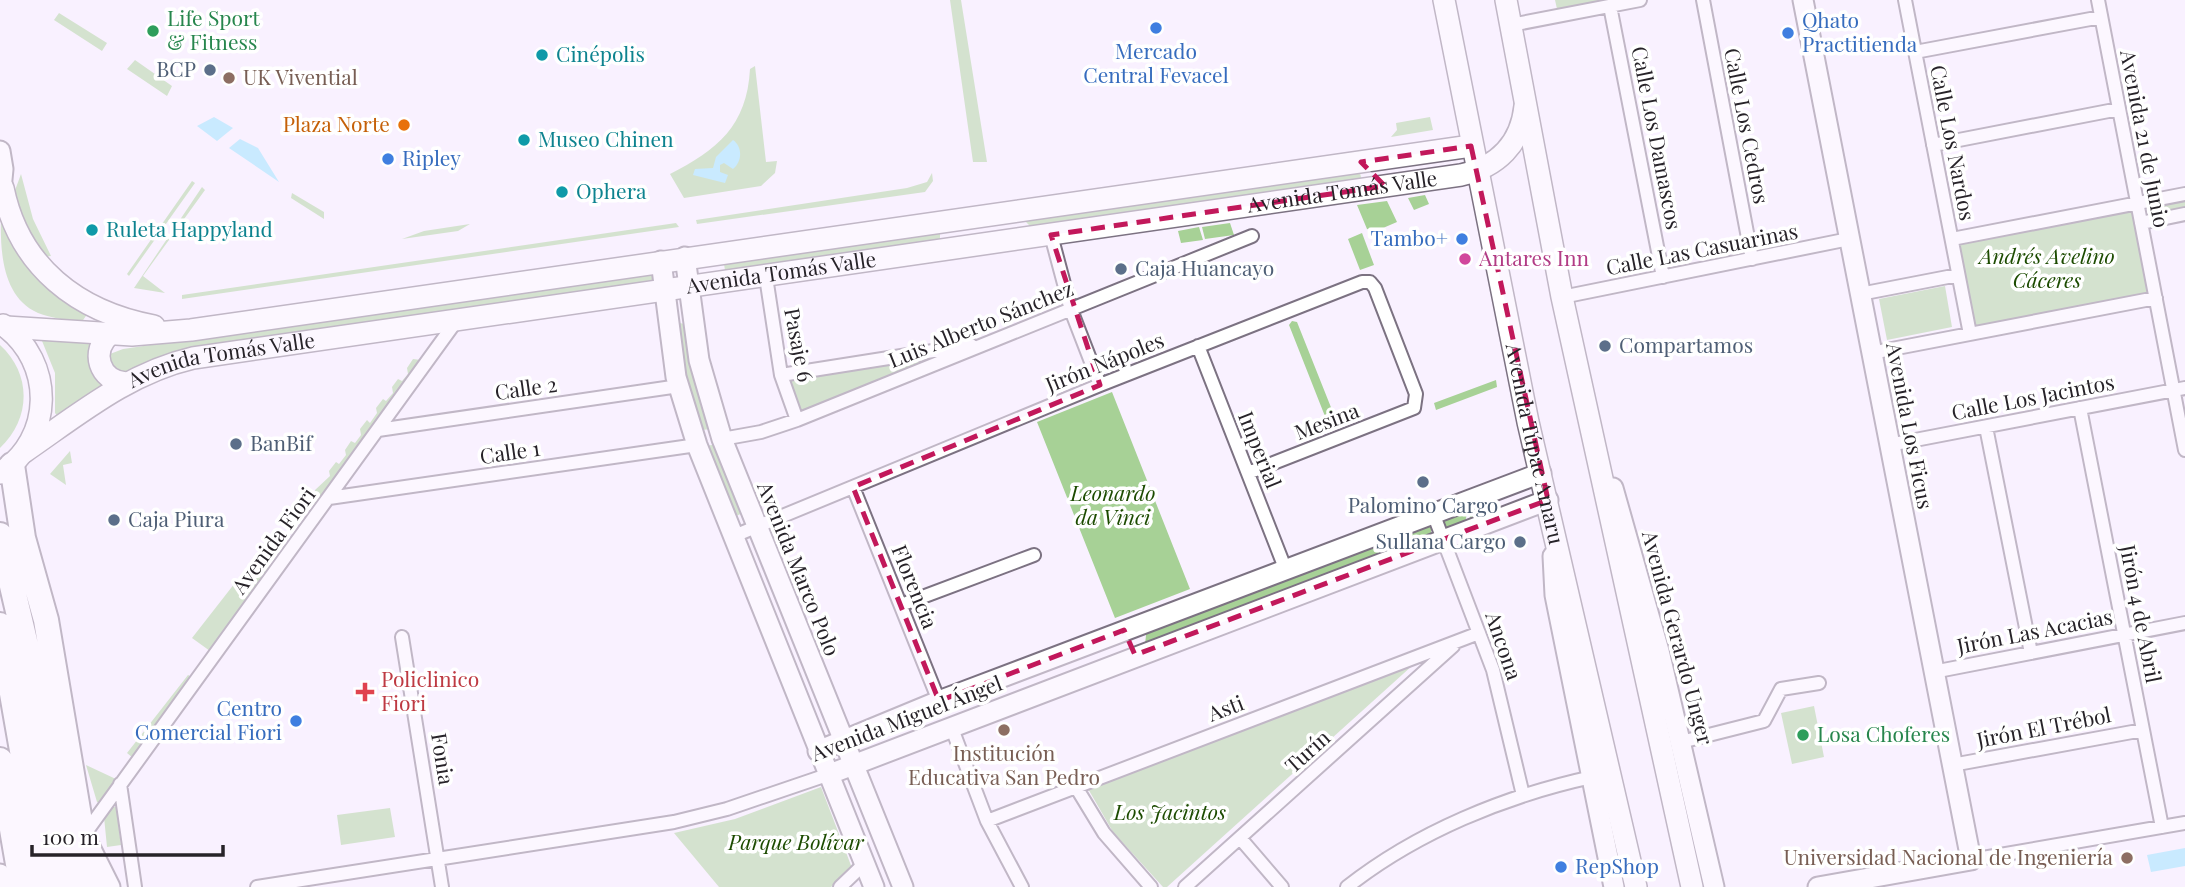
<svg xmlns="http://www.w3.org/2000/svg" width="2185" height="887" font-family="'Playfair Display',serif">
<rect width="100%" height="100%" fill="#f9f1ff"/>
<path fill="#a7d196" d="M950 0H961L987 162H973Z
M1555 0H1606L1557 9Z
M59 13 107 43 102 51 54 20Z
M135 60 172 86 167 96 127 69Z
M755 66 766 162 777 161 775 173 761 186 684 198 670 174C717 150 747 126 750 69Z
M1430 117 1433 130 1391 137 1397 130 1396 123Z
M1353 171 1360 173 1362 181 1035 231 1023 219Z
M932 173 933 181 925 192 697 224 696 220 907 188 927 182Z
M21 174 33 219 51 256 43 257 10 204Z
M192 181 195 183 129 276 127 274Z
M202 187 205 190 143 276 165 293 134 288Z
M292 193 324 212V219L291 198Z
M1425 195 1429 204 1414 210 1408 198Z
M2185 200V209L2152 215 2149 211 2151 206Z
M1387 201 1397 222 1376 231 1367 229 1357 205Z
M2133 210 2149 292 1975 326 1959 244Z
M1 216 88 313 81 323C67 320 51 318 38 313 2 297 0 251 1 216Z
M676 223 679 227 182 299V295Z
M1230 223 1234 235 1205 239 1202 227Z
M470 224 458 231 402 239 424 231Z
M1199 227 1203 240 1181 243 1178 231Z
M940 232V246L726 277 724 264Z
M1362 233 1374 265 1360 270 1348 239Z
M656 271 657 285 120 375 108 367 110 354 123 349Z
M1945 286 1952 327 1887 340 1879 299Z
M1292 321 1297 322 1338 425 1335 429H1330L1289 325Z
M680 323 684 324 713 429 700 430 689 399 677 325Z
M40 336 94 342 104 385 59 418 55 413V373Z
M0 345C32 374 31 419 0 448Z
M961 349 800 412 788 380Z
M413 359 421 360 313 509 315 490 330 476 329 471 336 462 339 464 346 455 345 450 351 441 355 443 361 435 360 429 367 420 370 423 377 413 376 408 383 399 386 401 393 393 392 387 398 379 402 381 408 374 407 368Z
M1496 380 1497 387 1436 410 1434 403Z
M1112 392 1190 589 1115 618 1037 422Z
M719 444 743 513 736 516 705 446Z
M70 451 72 463 63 465 66 485 50 474Z
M1489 497 1495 512 1469 521 1473 503Z
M1469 504 1465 523 1450 528 1444 526 1442 520Z
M1425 522 1431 527V535L1145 644 1147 627Z
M256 556 271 567 210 651 192 638Z
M1413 665 1167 887H1163L1113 832 1087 787Z
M188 675 192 677 133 758 127 753Z
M1814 706 1824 757 1792 764 1781 713Z
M86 765 118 780 99 803 97 802Z
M821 787 852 868 831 887H719L674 833 735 819Z
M111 807H116L121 845 107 847 104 817Z
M390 808 395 837 341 845 337 815Z"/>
<path fill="#8fe2fe" d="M214 117 233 128 217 141 197 126Z
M240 139 258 148 279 182 229 148Z
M733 140C743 147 742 162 733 169L724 163 720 165V172L728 175 725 183 693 175 695 169 713 168 716 157Z
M2185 848V866L2151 872 2147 855Z"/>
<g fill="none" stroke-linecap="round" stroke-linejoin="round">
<g stroke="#7c7282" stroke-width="16">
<path id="street" d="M1703 0 1752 259
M1905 0 1970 334
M2098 0 2185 450
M1610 6 1663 277
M1511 25 1640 0
M1915 52 2101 17
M1933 145 2119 109
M2141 223 2185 214
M1051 235 1071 310 1100 385
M1952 239 2185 194
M766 277 781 375 797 420
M1860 294 1958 275
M1562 297 1849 239
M1198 346 1285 568
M1871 353 2156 298
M781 375 971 345
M2080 408 2162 827
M1986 427 2031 653
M378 430 679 386
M722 439 761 432 797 420 1252 236
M1889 445 2185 388
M853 487 939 701
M329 498 697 445
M1433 513 1493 670 1523 795
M734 536 1100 385 1362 282H1370L1375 288 1416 394 1414 408 1248 473
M901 605 1034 555
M402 637 442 887
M1933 672 2185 623
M951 726 987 821 1022 887
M1681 742 1764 721 1781 689 1819 683
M1952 765 2143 730
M120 784 135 887
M1076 787 1104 833 1151 887
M987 821 1479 633
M84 835 457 320
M1240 838 1282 887
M1971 860 2185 823
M257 887 674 822 727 809 827 775
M840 887 864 864
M1185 887 1453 646
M1347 887C1417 832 1505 796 1592 777"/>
</g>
<g stroke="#7c7282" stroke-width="23">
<path id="secondary" d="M1803 0 1971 860 1818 887
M0 151 3 169 0 200
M685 257 699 360 722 439 903 887
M661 261 676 377 697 445 874 887
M1613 488 1659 651 1714 887
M1553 556 1555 595 1614 887
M818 751 939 701 1541 473
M827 775 1548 500
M90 847 110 887
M0 874 2 887"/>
</g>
<g stroke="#7c7282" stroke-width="24">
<g id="primary">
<path id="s1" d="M1444 0 1528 422 1636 887"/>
<path d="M1506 0 1562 297 1692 887"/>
<path d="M3 188C19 267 78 312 154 326"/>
<path d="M6 327 132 335 191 330 1471 146"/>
<path d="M110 334C90 351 99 381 126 383"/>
<path id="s2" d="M24 452C78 415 128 373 193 358L1461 175C1497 167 1521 144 1525 106"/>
<path d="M0 473C54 439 55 362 3 325"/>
</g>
</g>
<g stroke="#7c7282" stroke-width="28">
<path id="highway" d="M12 465 23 538 46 620 91 887
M0 535 33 675 69 887
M0 625 46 887
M0 760 22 887"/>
</g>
<use href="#street" stroke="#fff" stroke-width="12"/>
<use href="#secondary" stroke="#fff" stroke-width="19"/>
<use href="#primary" stroke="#fff" stroke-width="21"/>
<use href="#highway" stroke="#fff" stroke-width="24"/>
</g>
<path d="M0 0H2185V887H0ZM1471 146 1548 500 1135 655 1124 630 939 701 853 487 1100 385 1051 235 1385 186 1361 162Z" fill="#f9f1ff" fill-opacity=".55" fill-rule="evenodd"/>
<path fill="none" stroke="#c2185b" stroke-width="5" stroke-dasharray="14 9" stroke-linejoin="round" d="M1471 146 1548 500 1135 655 1124 630 939 701 853 487 1100 385 1051 235 1385 186 1361 162Z"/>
<g fill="#3f7fe0" stroke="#fff" stroke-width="2.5">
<circle cx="1156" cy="28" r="7"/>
<circle cx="1788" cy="33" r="7"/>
<circle cx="388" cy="159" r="7"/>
<circle cx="1462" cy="239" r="7"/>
<circle cx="296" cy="721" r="7"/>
<circle cx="1561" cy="867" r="7"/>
</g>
<g fill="#2e9e5b" stroke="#fff" stroke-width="2.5">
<circle cx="153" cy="31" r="7"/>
<circle cx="1803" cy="735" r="7"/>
</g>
<g fill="#0f9aa8" stroke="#fff" stroke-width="2.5">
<circle cx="542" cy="55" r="7"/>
<circle cx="524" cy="140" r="7"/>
<circle cx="562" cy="192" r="7"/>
<circle cx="92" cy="230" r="7"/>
</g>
<g fill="#5c6f8a" stroke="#fff" stroke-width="2.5">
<circle cx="210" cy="70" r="7"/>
<circle cx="1121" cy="269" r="7"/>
<circle cx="1605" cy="346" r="7"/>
<circle cx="236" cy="444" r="7"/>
<circle cx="1423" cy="482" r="7"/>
<circle cx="114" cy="520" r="7"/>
<circle cx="1520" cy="542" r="7"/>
</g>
<g fill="#8d6e63" stroke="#fff" stroke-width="2.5">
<circle cx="229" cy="78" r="7"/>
<circle cx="1004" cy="730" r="7"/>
<circle cx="2127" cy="858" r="7"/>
</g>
<circle fill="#e8710a" stroke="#fff" stroke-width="2.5" cx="404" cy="125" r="7"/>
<circle fill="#d1479c" stroke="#fff" stroke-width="2.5" cx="1465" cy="259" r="7"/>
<path fill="#e0444e" stroke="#fff" stroke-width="2.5" d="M361.5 681.5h7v7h7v7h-7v7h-7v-7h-7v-7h7z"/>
<g text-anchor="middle" stroke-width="7" stroke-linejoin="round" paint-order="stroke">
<g font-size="21" fill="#27864d" stroke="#fff" text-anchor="start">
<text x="167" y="26">Life Sport<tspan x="167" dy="24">&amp; Fitness</tspan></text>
<text x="1817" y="742">Losa Choferes</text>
</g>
<g font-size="21" fill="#366cbe" stroke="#fff" text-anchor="start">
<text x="1802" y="28">Qhato<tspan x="1802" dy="24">Practitienda</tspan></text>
<text x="1156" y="59" text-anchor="middle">Mercado<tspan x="1156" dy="24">Central Fevacel</tspan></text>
<text x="402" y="166">Ripley</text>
<text x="1448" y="246" text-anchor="end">Tambo+</text>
<text x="282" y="716" text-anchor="end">Centro<tspan x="282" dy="24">Comercial Fiori</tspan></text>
<text x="1575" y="874">RepShop</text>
</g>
<g font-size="21" fill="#0d838f" stroke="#fff" text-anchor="start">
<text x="556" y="62">Cinépolis</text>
<text x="538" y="147">Museo Chinen</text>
<text x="576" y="199">Ophera</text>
<text x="106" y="237">Ruleta Happyland</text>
</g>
<g font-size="21" fill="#4e5e75" stroke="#fff" text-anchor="start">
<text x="196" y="77" text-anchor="end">BCP</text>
<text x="1135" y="276">Caja Huancayo</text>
<text x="1619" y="353">Compartamos</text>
<text x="250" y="451">BanBif</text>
<text x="1423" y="513" text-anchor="middle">Palomino Cargo</text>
<text x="128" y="527">Caja Piura</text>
<text x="1506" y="549" text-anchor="end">Sullana Cargo</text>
</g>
<g font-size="21" fill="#785e54" stroke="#fff" text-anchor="start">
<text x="243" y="85">UK Vivential</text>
<text x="1004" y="761" text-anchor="middle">Institución<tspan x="1004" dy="24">Educativa San Pedro</tspan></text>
<text x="2113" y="865" text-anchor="end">Universidad Nacional de Ingeniería</text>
</g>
<g font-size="21" fill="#c56008" stroke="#fff" text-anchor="end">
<text x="390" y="132">Plaza Norte</text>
</g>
<g font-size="21" fill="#272329" stroke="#fff">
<text transform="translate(1746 126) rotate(79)" y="7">Calle Los Cedros</text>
<text transform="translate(1656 138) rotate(79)" y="7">Calle Los Damascos</text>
<text transform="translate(2144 139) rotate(79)" y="7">Avenida 21 de Junio</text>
<text transform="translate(1952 143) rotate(79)" y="7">Calle Los Nardos</text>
<text dy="7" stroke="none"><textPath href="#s2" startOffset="1356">Avenida Tomás Valle</textPath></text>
<text transform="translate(1702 250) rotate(-11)" y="7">Calle Las Casuarinas</text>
<text dy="7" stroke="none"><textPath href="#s2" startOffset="789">Avenida Tomás Valle</textPath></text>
<text transform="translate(981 325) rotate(-22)" y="7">Luis Alberto Sánchez</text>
<text transform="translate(798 345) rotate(79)" y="7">Pasaje 6</text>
<text dy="7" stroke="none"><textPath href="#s2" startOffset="222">Avenida Tomás Valle</textPath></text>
<text transform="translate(1105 363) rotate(-22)" y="7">Jirón Nápoles</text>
<text transform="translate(526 389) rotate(-8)" y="7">Calle 2</text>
<text transform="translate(2033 398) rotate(-11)" y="7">Calle Los Jacintos</text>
<text transform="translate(1327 422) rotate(-21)" y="7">Mesina</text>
<text transform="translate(1909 426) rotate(79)" y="7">Avenida Los Ficus</text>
<text dy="7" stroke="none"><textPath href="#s1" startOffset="453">Avenida Túpac Amaru</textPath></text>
<text transform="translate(1259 450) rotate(68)" y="7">Imperial</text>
<text transform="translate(510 453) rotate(-8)" y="7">Calle 1</text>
<text transform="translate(274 541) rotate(-54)" y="7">Avenida Fiori</text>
<text transform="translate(798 569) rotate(68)" y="7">Avenida Marco Polo</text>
<text transform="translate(914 587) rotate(68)" y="7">Florencia</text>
<text transform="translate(2140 614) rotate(79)" y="7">Jirón 4 de Abril</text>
<text transform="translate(2035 632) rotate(-11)" y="7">Jirón Las Acacias</text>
<text transform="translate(1677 638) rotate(75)" y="7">Avenida Gerardo Unger</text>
<text transform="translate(1503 646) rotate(71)" y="7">Ancona</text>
<text transform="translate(1226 709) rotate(-21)" y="7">Asti</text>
<text transform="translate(907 719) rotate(-21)" y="7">Avenida Miguel Ángel</text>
<text transform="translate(2044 728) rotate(-11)" y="7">Jirón El Trébol</text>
<text transform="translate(1308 752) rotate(-42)" y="7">Turín</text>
<text transform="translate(442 759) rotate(81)" y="7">Fonia</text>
</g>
<g font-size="21" font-style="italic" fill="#1c4b00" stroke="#fff">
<text x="2047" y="264">Andrés Avelino<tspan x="2047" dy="24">Cáceres</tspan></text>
<text x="1113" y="501">Leonardo<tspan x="1113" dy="24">da Vinci</tspan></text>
<text x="1170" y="820">Los Jacintos</text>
<text x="796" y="850">Parque Bolívar</text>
</g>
<g font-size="21" fill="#b23c85" stroke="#fff" text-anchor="start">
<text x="1479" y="266">Antares Inn</text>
</g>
<g font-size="21" fill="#be3a42" stroke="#fff" text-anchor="start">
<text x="381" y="687">Policlinico<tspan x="381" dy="24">Fiori</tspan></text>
</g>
</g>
<path d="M32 845v10h191v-10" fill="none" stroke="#272329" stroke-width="3.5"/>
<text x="42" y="845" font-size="21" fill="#272329" stroke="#ffffff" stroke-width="5" paint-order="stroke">100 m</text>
</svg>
